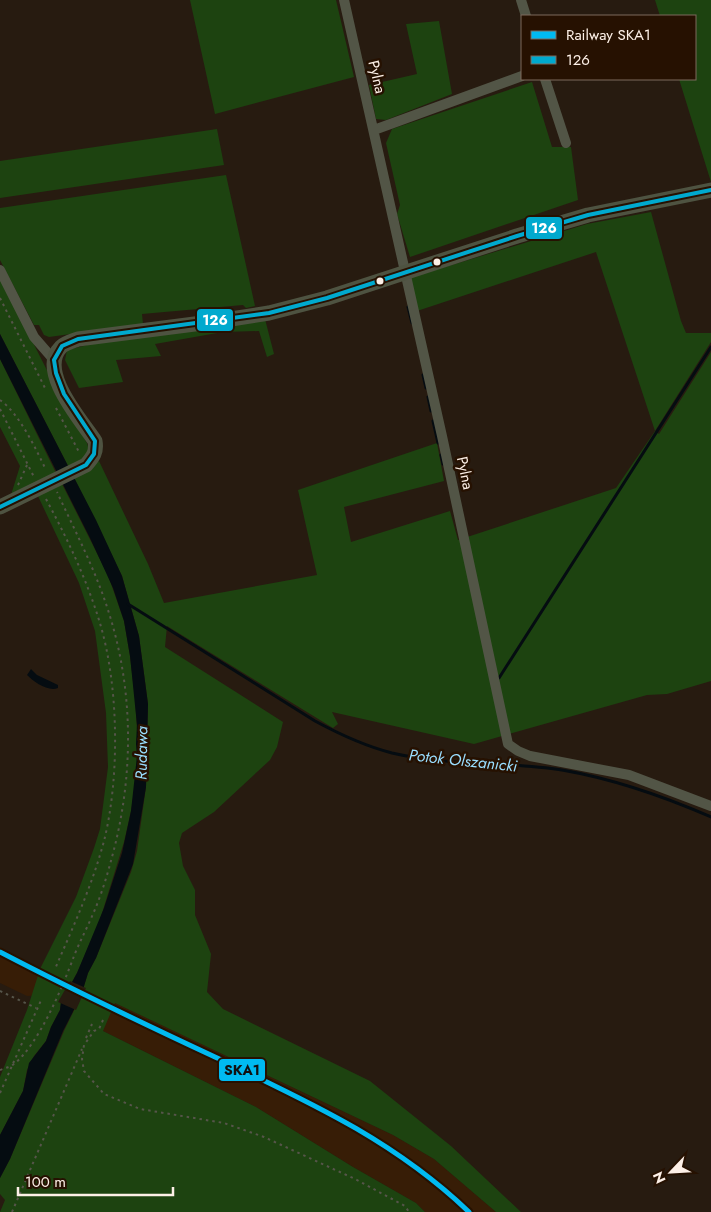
<svg xmlns="http://www.w3.org/2000/svg" width="711" height="1212" font-family="Jost,sans-serif">
<rect width="100%" height="100%" fill="#271b10"/>
<path fill="#371d06" d="M0 947 40 969 44 961 115 1003 393 1135 434 1159 496 1212H425L416 1203 353 1167 256 1107 97 1028 46 995 27 996 0 983Z"/>
<path fill="#1d4310" d="M190 0H336L354 77 215 114Z
M655 0H711V182L679 79H695V16H660Z
M439 21 452 94 386 120 376 119 369 85 417 74 406 24Z
M532 82 552 147H571L578 200 410 257 397 214 400 205 386 143 392 129Z
M217 129 224 165 0 198V161Z
M226 175 255 306 246 308 243 305 142 314 143 324 49 337 44 335 39 325H34L0 260V208Z
M651 212 681 321 686 333H711V342L655 431 659 434 711 352V681L667 694 647 695 474 744 332 712 338 724 333 728 167 626 165 647 283 722 277 747 270 760 214 812 182 833 179 843 183 866 195 890V915L211 954 207 992 223 1009 370 1081 451 1146 521 1212H496L434 1159 393 1135 115 1003 103 1031 256 1107 353 1167 416 1203 425 1212H0L5 1200 0 1194V1178L10 1159 64 1031 81 996 88 973 96 958 131 872 137 851 146 787 148 704 139 636 122 576 73 476 99 461 148 564 164 603 317 575 298 490 437 443 444 481 344 507 351 542 450 511 458 540 616 488 655 431 596 252 417 311 409 278 587 224Z
M0 277 67 410 87 443 89 450 87 456 69 468 0 334Z
M265 319 274 354 267 357 259 331 223 332 155 344 161 356 116 360 123 382 79 388 65 360 67 350 108 340Z
M0 359 57 475 11 495 20 466 0 427Z
M61 482 108 575 124 621 130 656 135 698 137 729V772L131 811 124 842 99 923 77 973 61 1002 60 1010 51 1027 46 1041 34 1056 27 1070 23 1091 0 1135V1077L27 1010 40 969 76 897 94 848 100 829 108 767 106 713 95 631 79 583 37 494Z"/>
<path fill="#050c11" d="M0 334 96 520 122 576 139 636 148 704 146 787 133 864 96 958 88 973 81 996 63 1031 10 1159 0 1178V1135L23 1091 29 1063 46 1041 51 1027 60 1010 61 1002 77 973 104 908 122 853 131 811 137 756 136 744 137 725 130 656 124 621 113 588 90 538 0 359Z
M31 669 37 675 58 685V688C48 692 34 682 27 675Z"/>
<path fill="#271b10" d="M70 981 86 988 76 1010 58 1002Z"/>
<g fill="none" stroke-linecap="round" stroke-linejoin="round">
<path stroke="#050c11" stroke-width="3" d="M408 307 412 323
M423 375 426 388
M428 397 431 411
M433 421 438 443
M441 455 443 464
M128 604 315 721C339 734 365 746 392 753 448 766 506 761 562 770 614 779 663 796 711 817
M499 678 711 347"/>
<path stroke="#56554a" stroke-width="2" stroke-dasharray="2.5 4" stroke-linecap="butt" d="M0 298 45 388
M0 400C19 413 36 449 46 470
M56 408 80 454
M0 409 34 477
M18 485 27 465
M46 499C67 538 86 578 99 620 119 684 120 777 104 841 92 886 73 927 55 969
M0 991 36 1008
M103 1020 99 1029 94 1031 84 1045 82 1059 84 1071 104 1094 140 1109 224 1123 264 1137 355 1179 405 1206 409 1212
M86 1038 92 1024
M0 1070C5 1068 10 1067 14 1064 39 1044 63 986 74 956 80 941 87 928 93 914 101 896 107 876 112 857 134 776 134 690 108 610 95 569 75 531 57 492
M0 1093 42 998
M12 1212 82 1049"/>
<path stroke="#525546" stroke-width="10" d="M344 0 442 436 508 744 518 751 530 756 629 775 711 806
M521 0 526 16
M545 79 566 143
M374 130 522 76
M0 270 34 337 54 360"/>
<path stroke="#4e5341" stroke-width="15" d="M0 507 86 465C93 457 97 452 95 441 82 421 37 371 61 347 65 343 73 341 78 339L218 321 269 313 327 298 517 236 588 215 711 190"/>
<g stroke="#261101" stroke-width="8">
<path id="bus-1" d="M54 360 62 346 78 339 269 313 327 298 517 236 588 215 711 190
M0 507 86 465 94 454 95 441 64 394 56 373 54 360"/>
</g>
<use href="#bus-1" stroke="#00a9ce" stroke-width="4"/>
<g stroke="#261101" stroke-width="9">
<path id="rail-1" d="M0 952C71 989 142 1023 215 1057 307 1101 394 1140 469 1212"/>
</g>
<use href="#rail-1" stroke="#00baf1" stroke-width="5"/>
</g>
<g fill="#fdf0e7" stroke="#261101" stroke-width="2">
<circle cx="437" cy="262" r="4.5"/>
<circle cx="380" cy="281" r="4.5"/>
</g>
<g text-anchor="middle" stroke-width="5" stroke-linejoin="round" paint-order="stroke">
<g font-size="15" fill="#fdf0e7" stroke="#261101">
<text transform="translate(377 77) rotate(77)" y="5">Pylna</text>
<text transform="translate(465 473) rotate(78)" y="5">Pylna</text>
</g>
<g font-size="16" font-style="italic" fill="#9adeff" stroke="#261101">
<text transform="translate(141 753) rotate(-89)" y="6">Rudawa</text>
<text transform="translate(463 760) rotate(6)" y="6">Potok Olszanicki</text>
</g>
</g>
<g stroke="#261101" stroke-width="2">
<rect x="525" y="216" width="38" height="24" rx="5" fill="#00a9ce"/>
<rect x="196" y="308" width="38" height="24" rx="5" fill="#00a9ce"/>
<rect x="218" y="1058" width="48" height="24" rx="5" fill="#00baf1"/>
</g>
<g font-size="14" text-anchor="middle" font-weight="bold" fill="#fff">
<text x="544" y="233">126</text>
<text x="215" y="325">126</text>
</g>
<g font-size="14" text-anchor="middle" font-weight="bold" fill="#111">
<text x="242" y="1075">SKA1</text>
</g>
<rect x="521" y="15" width="175" height="65" fill="#261101" stroke="#7c6a5d"/>
<rect x="531" y="31" width="25" height="8" fill="#00baf1" stroke="#7c6a5d"/>
<text x="566" y="40" font-size="15" fill="#fdf0e7">Railway SKA1</text>
<rect x="531" y="56" width="25" height="8" fill="#00a9ce" stroke="#7c6a5d"/>
<text x="566" y="65" font-size="15" fill="#fdf0e7">126</text>
<g transform="translate(671 1172) rotate(245)" stroke="#261101" stroke-width="4" paint-order="stroke">
<path d="M0-4L9 19L0 12L-9 19Z" fill="#fdf0e7"/>
<text y="-8" font-size="14" font-weight="bold" text-anchor="middle" fill="#fdf0e7">N</text>
</g>
<path d="M18 1187v8h155v-8" fill="none" stroke="#fdf0e7" stroke-width="2.5"/>
<text x="25" y="1187" font-size="15" fill="#fdf0e7" stroke="#261101" stroke-width="4" paint-order="stroke">100 m</text>
</svg>
